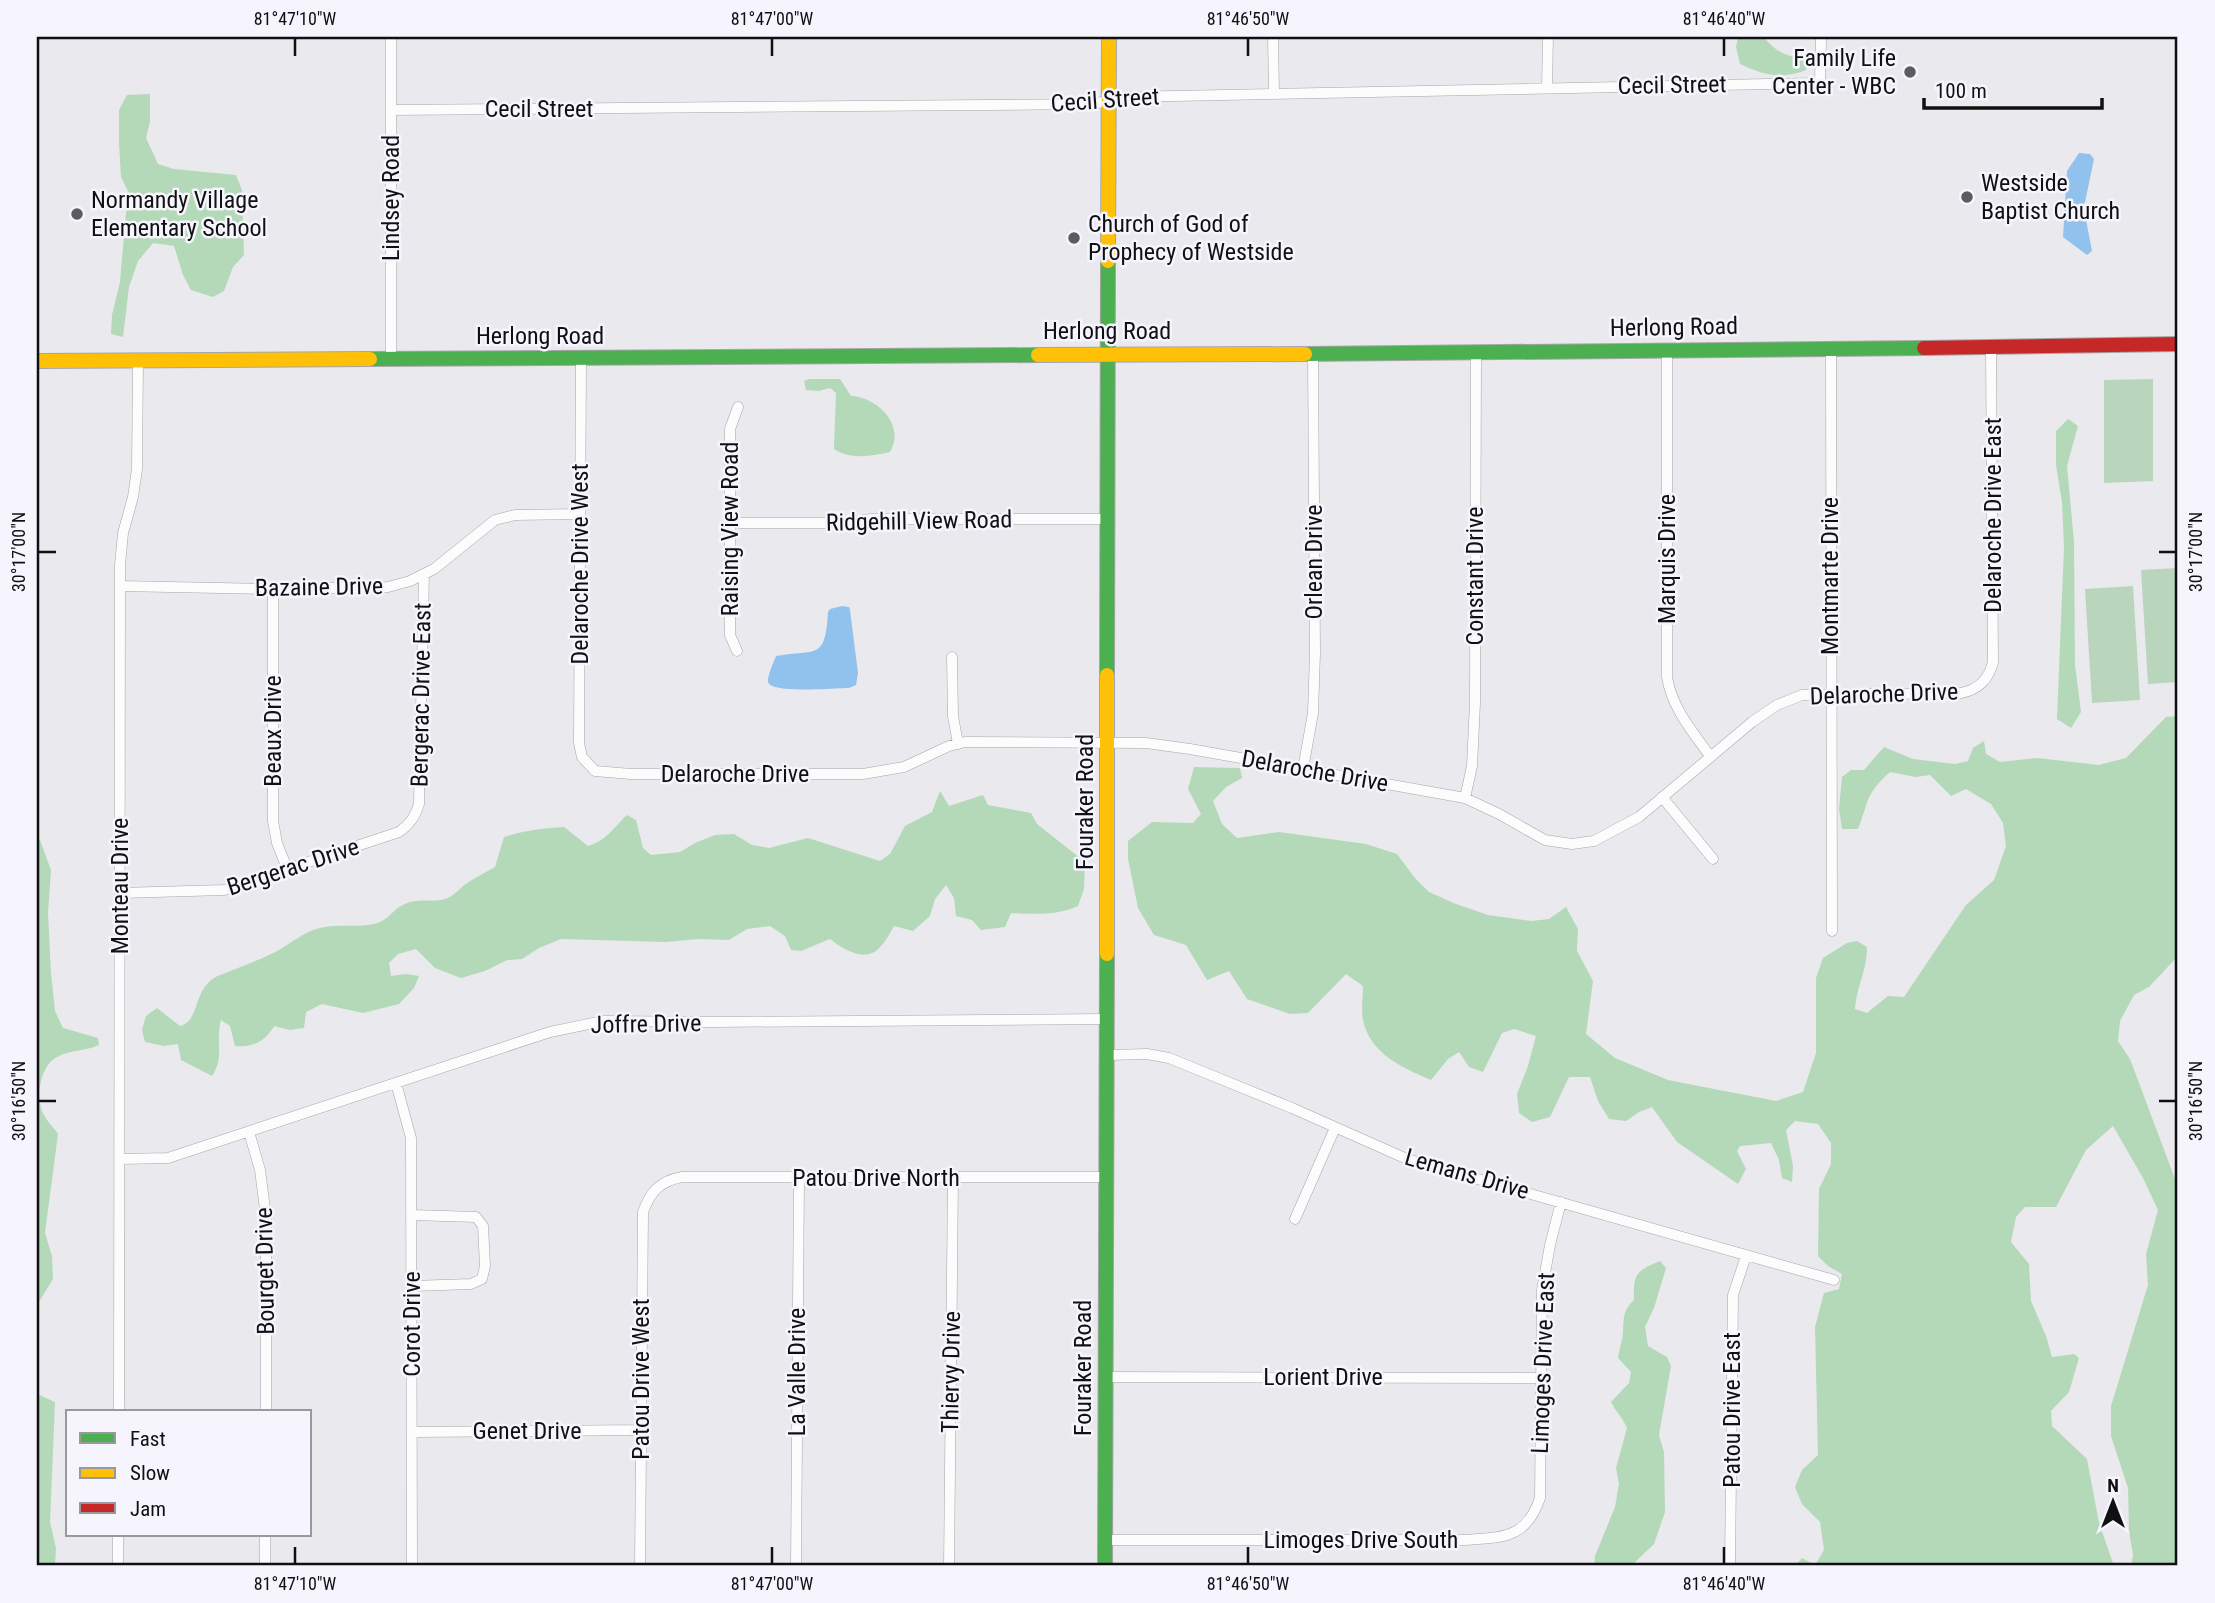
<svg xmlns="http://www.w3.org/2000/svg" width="2215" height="1603" font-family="'Roboto Condensed',sans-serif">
<rect width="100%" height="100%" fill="#eae9ed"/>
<path fill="#b9d6bd" d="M2153 379V481L2104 483V380Z
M2178 568V682L2148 684 2141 570Z
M2133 586 2140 700 2092 703 2085 589Z"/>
<path fill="#b3d9b8" d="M1738 37H1764C1774 51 1789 59 1807 57L1806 70C1780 80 1764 75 1740 64L1736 47Z
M150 94V122L146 138 158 164 174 169 236 175 242 190 244 255 233 267 224 291 213 297 191 290 183 275 174 246 153 243 138 261 129 287 123 337 111 334 112 315 120 282 128 191 121 177 119 143V110L127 95Z
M809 379H840L851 396C877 397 906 425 890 452 873 456 849 460 834 449L836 393 830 388 819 391 806 390 804 381Z
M2068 419 2078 426 2067 466 2074 542 2075 665 2081 712 2071 728 2057 719 2064 547 2062 502 2056 465V431Z
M2178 716V956L2149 987 2134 995 2120 1021 2118 1041 2130 1059 2178 1187V1566H2131L2133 1555 2129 1531 2128 1488 2111 1436V1406L2148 1285 2146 1254 2158 1210 2143 1178 2113 1126 2086 1150 2056 1207H2025L2016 1217 2011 1242 2029 1264 2031 1301 2046 1336 2052 1357 2074 1354 2079 1358 2069 1392 2051 1411 2052 1426 2087 1459 2099 1523 2114 1566H1795L1802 1558 1815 1565 1824 1550 1820 1522 1802 1504 1795 1487 1802 1470 1818 1455 1815 1327 1824 1293 1839 1289 1842 1274 1828 1266 1818 1256 1819 1189 1831 1164V1143L1818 1124 1795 1121 1786 1130 1793 1166 1792 1182 1782 1178 1779 1160 1771 1143 1740 1146 1737 1151 1746 1169 1738 1184 1677 1142 1652 1107 1639 1112 1626 1121 1609 1119 1598 1101 1590 1077H1569L1550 1117 1532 1122 1519 1113 1517 1094 1528 1066 1536 1036 1514 1029 1502 1033 1483 1072 1469 1067 1459 1052 1448 1059 1431 1080C1403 1068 1370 1054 1363 1020 1361 1009 1363 996 1363 986L1346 974 1308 1013 1290 1014 1247 999 1229 971 1207 980 1186 945 1154 935 1138 908 1128 859V841L1152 822 1193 823 1201 814 1188 789 1194 767 1240 768 1242 778 1226 787 1213 801 1222 824 1237 838 1279 832 1366 844 1397 854 1415 878 1429 892 1456 904 1488 915 1531 921 1549 919 1566 907 1578 929 1577 951 1593 981 1586 1034 1615 1058 1668 1080 1776 1101 1803 1092 1816 1053V978L1823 958 1847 943 1857 941 1867 947C1867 971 1857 985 1855 1009L1867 1013 1888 996 1904 997 1966 905 1994 880 2006 846 2003 823 1991 804 1966 789 1951 796 1930 775 1916 777 1890 772C1864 796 1870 799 1858 829H1842L1839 809 1842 777 1851 770H1864L1884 747 1913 759 1955 764 1968 761 1973 748 1984 741 1986 754 2000 762 2037 758 2099 765 2126 758 2166 717Z
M940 791 949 806 983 795 988 805 1031 813 1037 824 1085 862 1084 889 1078 906C1056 916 1035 914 1011 913L1005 927 981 930 972 920 956 916 954 898 946 885 935 899 930 916 913 931 894 926C890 933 886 941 881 946 867 964 844 950 830 939L801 951 791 950 785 936 770 926 747 929 729 940 698 939 666 942 561 939 539 948 522 959 507 960 485 971 461 978 435 968 416 949 398 954 389 963 391 976 406 974 419 976 414 988 399 1004 363 1013 322 1004 306 1012 304 1028 290 1030 274 1026C266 1041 252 1048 235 1046L230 1026 221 1020C215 1042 225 1057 212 1076L181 1060 178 1044 164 1046 145 1042 142 1030 146 1016 157 1008 180 1026C202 1020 191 987 220 975 240 967 260 960 279 950 291 943 303 933 316 929 335 923 356 928 374 924 390 920 391 910 405 904 417 898 429 902 441 900 454 898 458 889 467 883 476 877 486 872 495 867L504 837C522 831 544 828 564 827L588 846C606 841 614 827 627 815L636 820 643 848 651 855 680 852 695 843 715 835 734 834 752 845 769 848 808 838 880 861 890 854 905 826 932 812Z
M37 840H40L51 870 48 913 51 973 55 1011 63 1028 98 1038 99 1045C86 1051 69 1050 57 1057 41 1065 36 1094 42 1111 45 1119 53 1127 58 1134L45 1233 52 1256 53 1279 37 1305Z
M1660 1261 1666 1268 1654 1308 1645 1327 1648 1346 1667 1357 1671 1366 1659 1435 1664 1452 1665 1512 1654 1544 1631 1566H1594L1595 1556 1615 1507 1619 1484 1616 1468 1627 1428C1623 1418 1616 1412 1611 1402L1629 1383 1631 1372 1618 1358C1619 1350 1622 1342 1623 1333 1624 1319 1622 1311 1634 1300 1633 1274 1636 1271 1660 1261Z
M37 1394 55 1402 50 1522 56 1548 55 1566H37Z"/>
<path fill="#90c2ed" d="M2079 153 2090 154 2094 159 2085 202 2082 207V217L2086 220 2092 251 2087 255 2063 237 2067 171Z
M842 606 849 607 850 610 858 673 856 685 849 688C836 688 771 694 768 682 767 677 774 661 776 656 817 649 825 661 828 612L830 609Z"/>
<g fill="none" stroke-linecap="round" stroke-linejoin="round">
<g stroke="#a6a5a9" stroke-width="11">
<path id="street" d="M391 37V360
M1273 37 1274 93
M1547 87 1548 37
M391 110 1093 104 1126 97 1820 83 1821 37
M1831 348 1832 931
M1667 349V677C1672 708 1692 731 1710 756
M581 359 579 743 582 757 595 771 631 774H863L904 767 949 746 965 742 1146 743 1190 749 1465 798 1499 814 1545 840 1572 844 1594 841 1639 817 1752 722 1777 705 1802 695 1961 693C1978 690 1989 679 1993 662L1991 348
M730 523H843L871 519H1108
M120 586 273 589 388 587 410 581 434 569 495 520 515 515 580 514
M273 589V821L277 843 288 871
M737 651 730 635V429L738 407
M952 657 953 716 958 744
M1303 769 1313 713 1315 653 1313 354
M1662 797 1713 859
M1465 798 1472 766 1475 703 1476 353
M120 893 224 890 399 832C410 824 415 817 419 804L424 575
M1108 1055 1147 1054 1169 1058 1292 1108 1407 1159 1834 1280
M396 1083 411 1138 412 1566
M249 1132 260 1170 266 1217V1412
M120 1159 168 1158 550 1032 603 1021 714 1022 1108 1019
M1295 1219 1335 1128
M412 1286 471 1284 482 1279 485 1266 483 1226 476 1217 412 1215
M1105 1377 1540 1378
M119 1412 120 565 123 533 133 497 137 469 138 362
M413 1432 641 1430
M1106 1540H1464C1501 1537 1526 1540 1540 1498L1542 1290 1550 1245 1561 1202
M118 1566V1535
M265 1566V1535
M640 1566 643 1212C650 1192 660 1181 682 1177H1106
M796 1566 799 1178
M949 1566 953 1178
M1730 1566 1733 1295 1746 1256"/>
</g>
<g stroke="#a6a5a9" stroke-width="16">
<path id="fast" d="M1305 354 1924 348
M370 359 1038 355
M1107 675 1108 261
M1105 1566 1107 954"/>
</g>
<g stroke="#a6a5a9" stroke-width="16">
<path id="slow" d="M1108 261 1109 37
M1038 355 1305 354
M37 361 370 359
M1107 954V675"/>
</g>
<g stroke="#a6a5a9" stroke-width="16">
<path id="jam" d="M1924 348 2178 344"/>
</g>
<use href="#street" stroke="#fcfcfc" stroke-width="10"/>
<use href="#fast" stroke="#4caf50" stroke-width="14"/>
<use href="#slow" stroke="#ffc107" stroke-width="14"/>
<use href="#jam" stroke="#c62828" stroke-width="14"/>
</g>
<path fill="none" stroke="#100f12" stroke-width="2.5" d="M295 38V56M772 38V56M1248 38V56M1724 38V56M38 552H56M2159 552H2176M38 1101H56M2159 1101H2176M295 1547V1564M772 1547V1564M1248 1547V1564M1724 1547V1564"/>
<g fill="#5c5b5f" stroke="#f6f4fd" stroke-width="2.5">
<circle cx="1910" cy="72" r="7"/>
<circle cx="1967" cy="197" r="7"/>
<circle cx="77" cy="214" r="7"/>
<circle cx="1074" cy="238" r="7"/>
</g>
<g text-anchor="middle" stroke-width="5" stroke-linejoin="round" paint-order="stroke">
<g font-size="24" fill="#100f12" stroke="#f6f4fd" text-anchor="start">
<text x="1896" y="66" text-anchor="end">Family Life<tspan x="1896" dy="28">Center - WBC</tspan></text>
<text x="1981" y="191">Westside<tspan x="1981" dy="28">Baptist Church</tspan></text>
<text x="91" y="208">Normandy Village<tspan x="91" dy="28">Elementary School</tspan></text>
<text x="1088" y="232">Church of God of<tspan x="1088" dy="28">Prophecy of Westside</tspan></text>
</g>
<g font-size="24" fill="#100f12" stroke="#f6f4fd">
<text transform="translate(1672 85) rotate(-1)" y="8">Cecil Street</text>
<text transform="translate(1105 100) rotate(-4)" y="8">Cecil Street</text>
<text x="539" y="117">Cecil Street</text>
<text transform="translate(391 198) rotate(-90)" y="8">Lindsey Road</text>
<text transform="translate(1674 327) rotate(-1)" y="8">Herlong Road</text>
<text x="1107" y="339">Herlong Road</text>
<text x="540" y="344">Herlong Road</text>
<text transform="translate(1993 515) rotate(-90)" y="8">Delaroche Drive East</text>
<text transform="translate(919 521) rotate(-1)" y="8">Ridgehill View Road</text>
<text transform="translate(730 529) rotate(-90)" y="8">Raising View Road</text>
<text transform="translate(1667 559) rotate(-90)" y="8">Marquis Drive</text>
<text transform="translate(1314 562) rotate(-90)" y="8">Orlean Drive</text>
<text transform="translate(580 564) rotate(-90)" y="8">Delaroche Drive West</text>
<text transform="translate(1475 576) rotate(-90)" y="8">Constant Drive</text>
<text transform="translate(1830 576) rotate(-90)" y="8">Montmarte Drive</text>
<text transform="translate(319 587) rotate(-1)" y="8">Bazaine Drive</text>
<text transform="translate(1884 694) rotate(-2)" y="8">Delaroche Drive</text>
<text transform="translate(421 695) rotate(-89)" y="8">Bergerac Drive East</text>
<text transform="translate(273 731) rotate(-90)" y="8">Beaux Drive</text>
<text transform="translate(1315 771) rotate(10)" y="8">Delaroche Drive</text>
<text x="735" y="782">Delaroche Drive</text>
<text transform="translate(1085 802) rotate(-90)" y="8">Fouraker Road</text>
<text transform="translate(293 867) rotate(-18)" y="8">Bergerac Drive</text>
<text transform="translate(120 886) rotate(-90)" y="8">Monteau Drive</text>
<text transform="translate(646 1024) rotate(-1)" y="8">Joffre Drive</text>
<text transform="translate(1467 1174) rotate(16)" y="8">Lemans Drive</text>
<text x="876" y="1186">Patou Drive North</text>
<text transform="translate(265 1271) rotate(-91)" y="8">Bourget Drive</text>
<text transform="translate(412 1324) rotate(-90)" y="8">Corot Drive</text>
<text transform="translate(1543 1363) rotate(-88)" y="8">Limoges Drive East</text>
<text transform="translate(1083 1368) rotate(-90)" y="8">Fouraker Road</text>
<text transform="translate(797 1372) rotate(-90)" y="8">La Valle Drive</text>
<text transform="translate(951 1372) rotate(-89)" y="8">Thiervy Drive</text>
<text x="1323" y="1385">Lorient Drive</text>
<text transform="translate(641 1379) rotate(-90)" y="8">Patou Drive West</text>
<text transform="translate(1732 1410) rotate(-90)" y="8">Patou Drive East</text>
<text x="527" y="1439">Genet Drive</text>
<text x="1361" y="1548">Limoges Drive South</text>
</g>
</g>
<rect width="2215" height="1603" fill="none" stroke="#f6f4fd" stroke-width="77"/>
<rect x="66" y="1410" width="245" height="126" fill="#f6f4fd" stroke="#9a989f" stroke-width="2"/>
<rect x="80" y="1433" width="35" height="10" fill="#4caf50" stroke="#9a989f" stroke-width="2"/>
<text x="130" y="1446" font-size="21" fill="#100f12">Fast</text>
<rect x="80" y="1468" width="35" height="10" fill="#ffc107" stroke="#9a989f" stroke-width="2"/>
<text x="130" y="1480" font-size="21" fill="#100f12">Slow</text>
<rect x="80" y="1503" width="35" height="10" fill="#c62828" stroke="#9a989f" stroke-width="2"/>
<text x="130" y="1516" font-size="21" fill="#100f12">Jam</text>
<g transform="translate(2113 1502)" stroke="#f6f4fd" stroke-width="5" paint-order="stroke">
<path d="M0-5L12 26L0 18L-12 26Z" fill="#100f12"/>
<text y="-10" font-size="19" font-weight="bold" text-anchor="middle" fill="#100f12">N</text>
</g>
<path d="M1924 98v10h178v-10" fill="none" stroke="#100f12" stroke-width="3.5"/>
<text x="1935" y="98" font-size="21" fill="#100f12" stroke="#f6f4fd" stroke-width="5" paint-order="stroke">100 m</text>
<rect x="38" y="38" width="2138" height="1526" fill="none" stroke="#100f12" stroke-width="2.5"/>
<g font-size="18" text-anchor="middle" fill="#100f12">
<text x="295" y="25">81°47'10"W</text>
<text x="772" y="25">81°47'00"W</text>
<text x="1248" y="25">81°46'50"W</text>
<text x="1724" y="25">81°46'40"W</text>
<text transform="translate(19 552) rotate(-90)" y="6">30°17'00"N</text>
<text transform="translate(2196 552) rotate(-90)" y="6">30°17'00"N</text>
<text transform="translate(19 1101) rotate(-90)" y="6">30°16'50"N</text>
<text transform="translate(2196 1101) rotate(-90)" y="6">30°16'50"N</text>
<text x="295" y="1590">81°47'10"W</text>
<text x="772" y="1590">81°47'00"W</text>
<text x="1248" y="1590">81°46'50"W</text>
<text x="1724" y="1590">81°46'40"W</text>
</g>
</svg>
